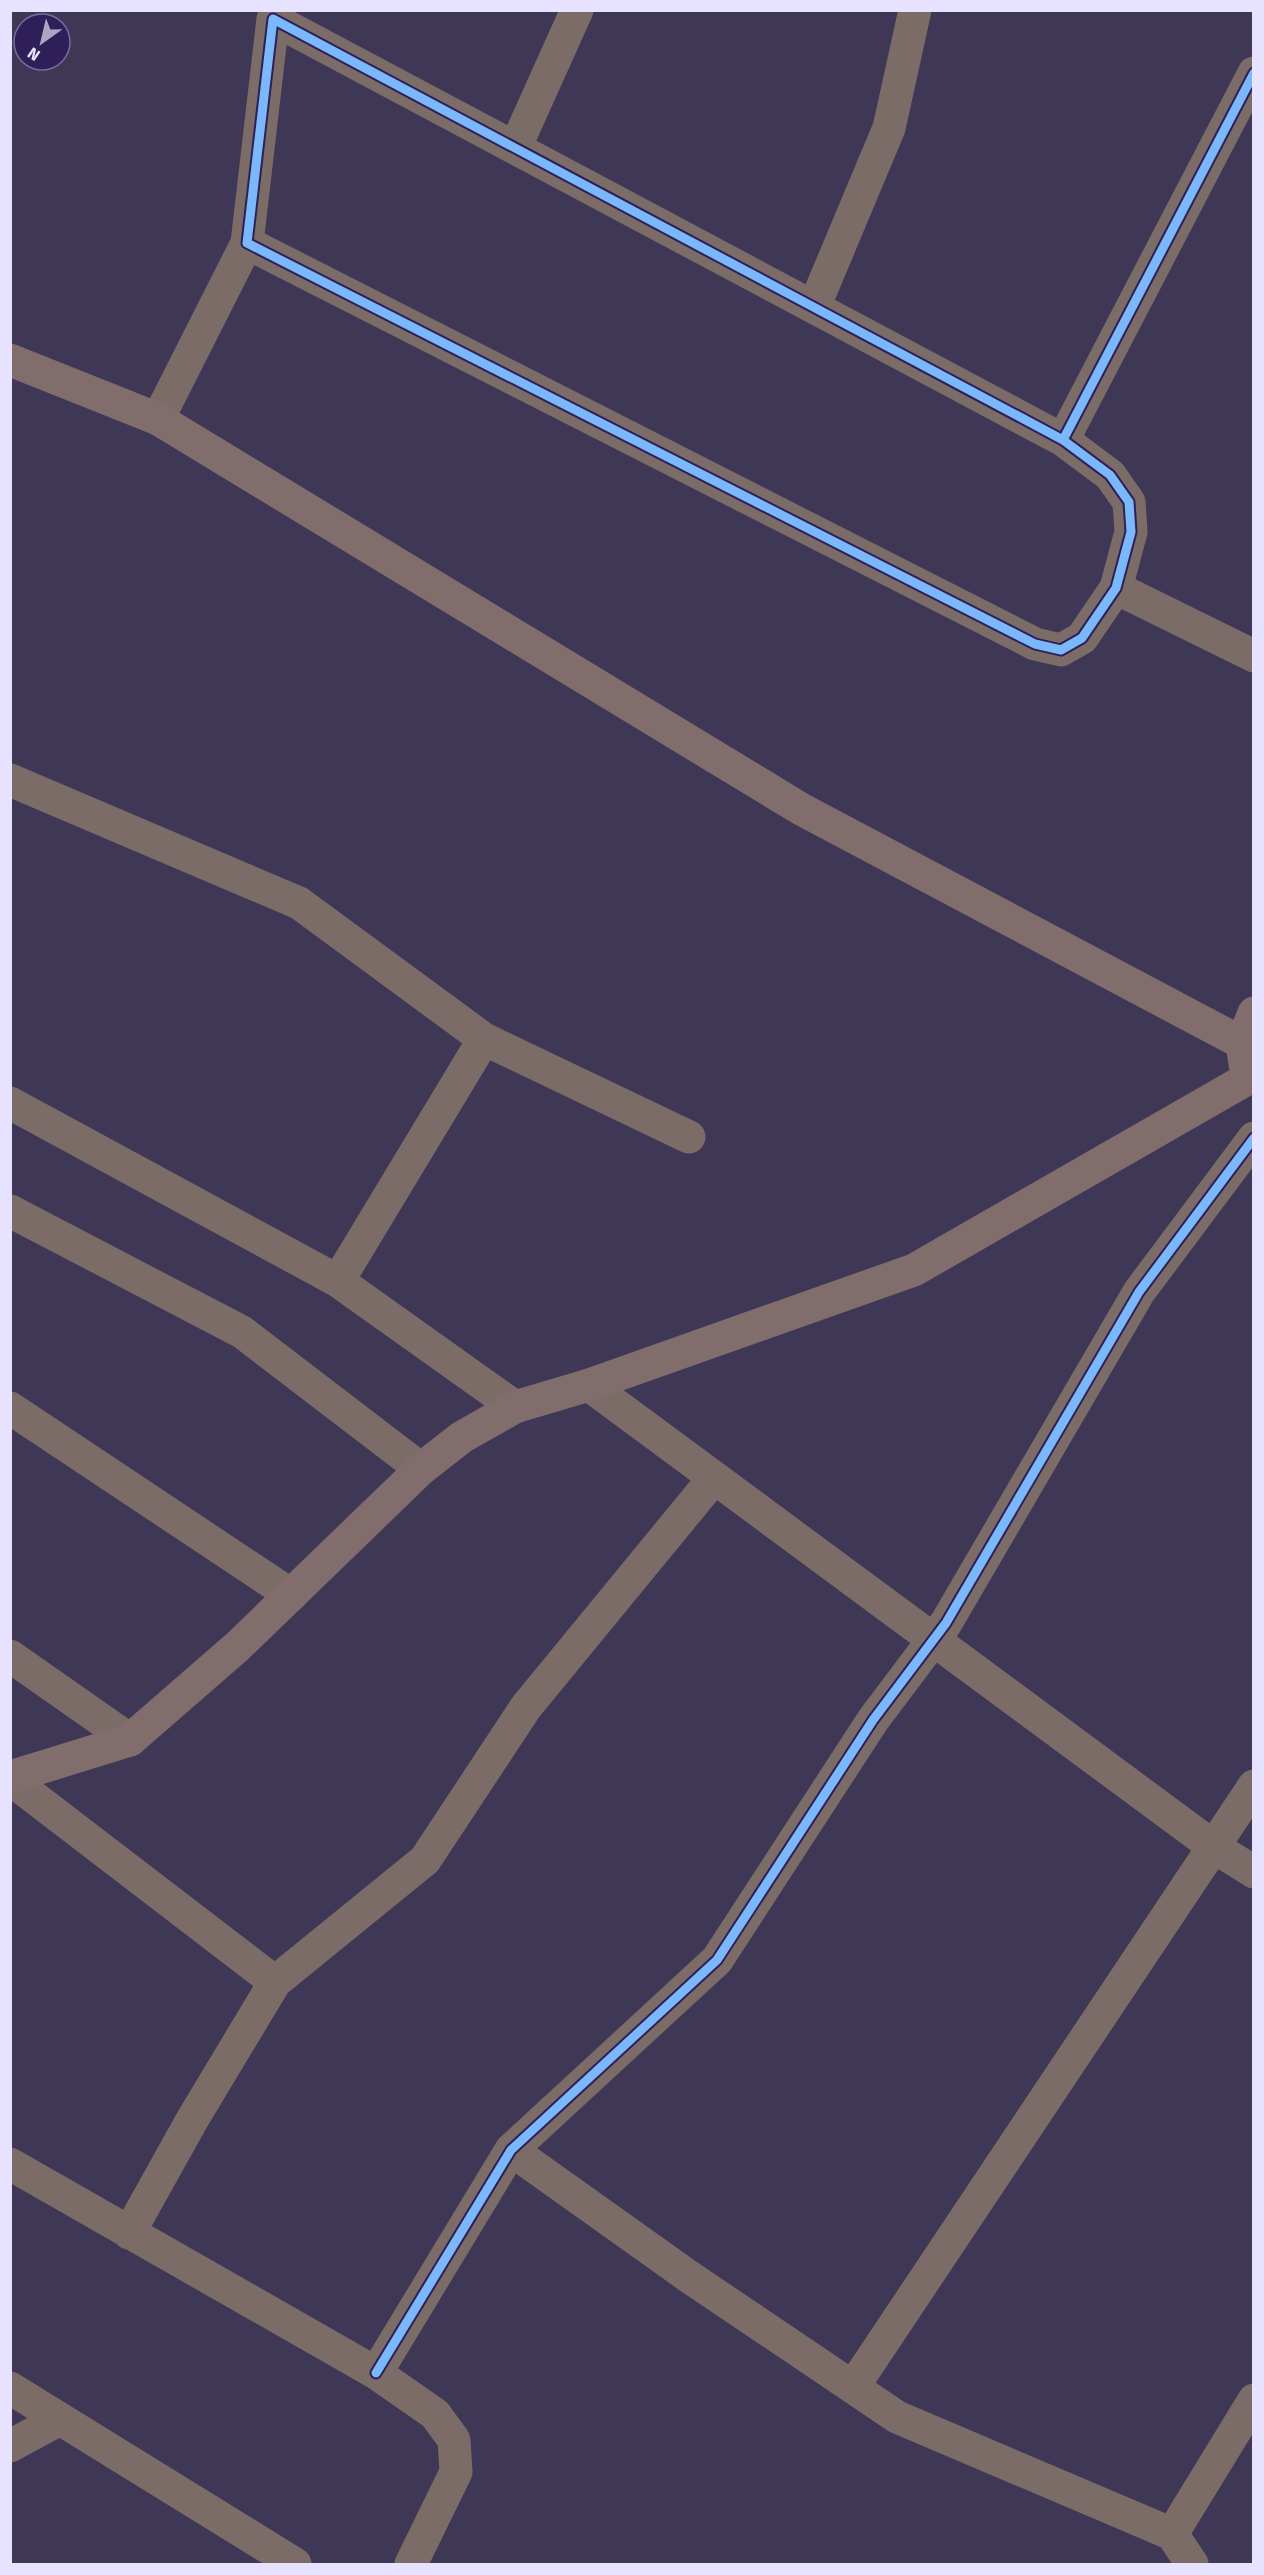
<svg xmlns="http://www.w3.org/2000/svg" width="1264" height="2575" font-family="'Fira Sans',sans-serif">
<rect width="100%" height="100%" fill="#3f3756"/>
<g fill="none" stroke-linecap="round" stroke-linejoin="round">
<path stroke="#7c6c67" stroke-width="33" d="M515 148 577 10
M814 307 889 128 915 10
M158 419 247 243
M1063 440 1110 475 1129 502 1131 532 1116 588 1082 638 1061 650 1035 644 247 243 273 19 1063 440 1254 73
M1116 588 1254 656
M10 780 299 903 484 1039 338 1281
M484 1039 689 1137
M10 1103 338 1281 515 1407
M10 1211 242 1332 421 1469
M589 1385 1214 1847 1254 1872
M10 1408 291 1595
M10 1656 130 1740
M10 1779 275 1982
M511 2150 688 2276 897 2417 1172 2534
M10 2164 376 2373 435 2414 454 2440 456 2472 411 2564
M129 2233 192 2120 275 1982 425 1860 526 1707 714 1478
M376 2373 511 2150 717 1960 873 1720 946 1623 1139 1292 1254 1138
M853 2387 1254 1786
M10 2388 295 2564
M10 2446 60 2419
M1192 2564 1172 2534 1254 2400"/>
<path stroke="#806d6c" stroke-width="33" d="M10 360 158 419 801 809 1242 1043
M1245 1064 1242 1043 1254 1013
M10 1777 130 1740 238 1646 421 1469 462 1437 515 1407 589 1385 914 1270 1247 1079"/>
<g stroke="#2f1f58" stroke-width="13">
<path id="cycleway" d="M1063 440 1110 475 1129 502 1131 532 1116 588 1082 638 1061 650 1035 644 247 243 273 19 1063 440 1254 73
M376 2373 511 2150 717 1960 873 1720 946 1623 1139 1292 1254 1138"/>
</g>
<use href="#cycleway" stroke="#7ab7fb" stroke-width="9"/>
</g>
<rect width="1264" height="2575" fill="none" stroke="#e6e2ff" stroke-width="24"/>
<g transform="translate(42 42) rotate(214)"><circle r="28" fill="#2f1f58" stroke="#786d9b" stroke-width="1.5"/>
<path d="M0-4.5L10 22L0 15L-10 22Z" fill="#aca6c4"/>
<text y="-9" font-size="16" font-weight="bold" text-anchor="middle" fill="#e6e2ff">N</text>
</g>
</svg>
